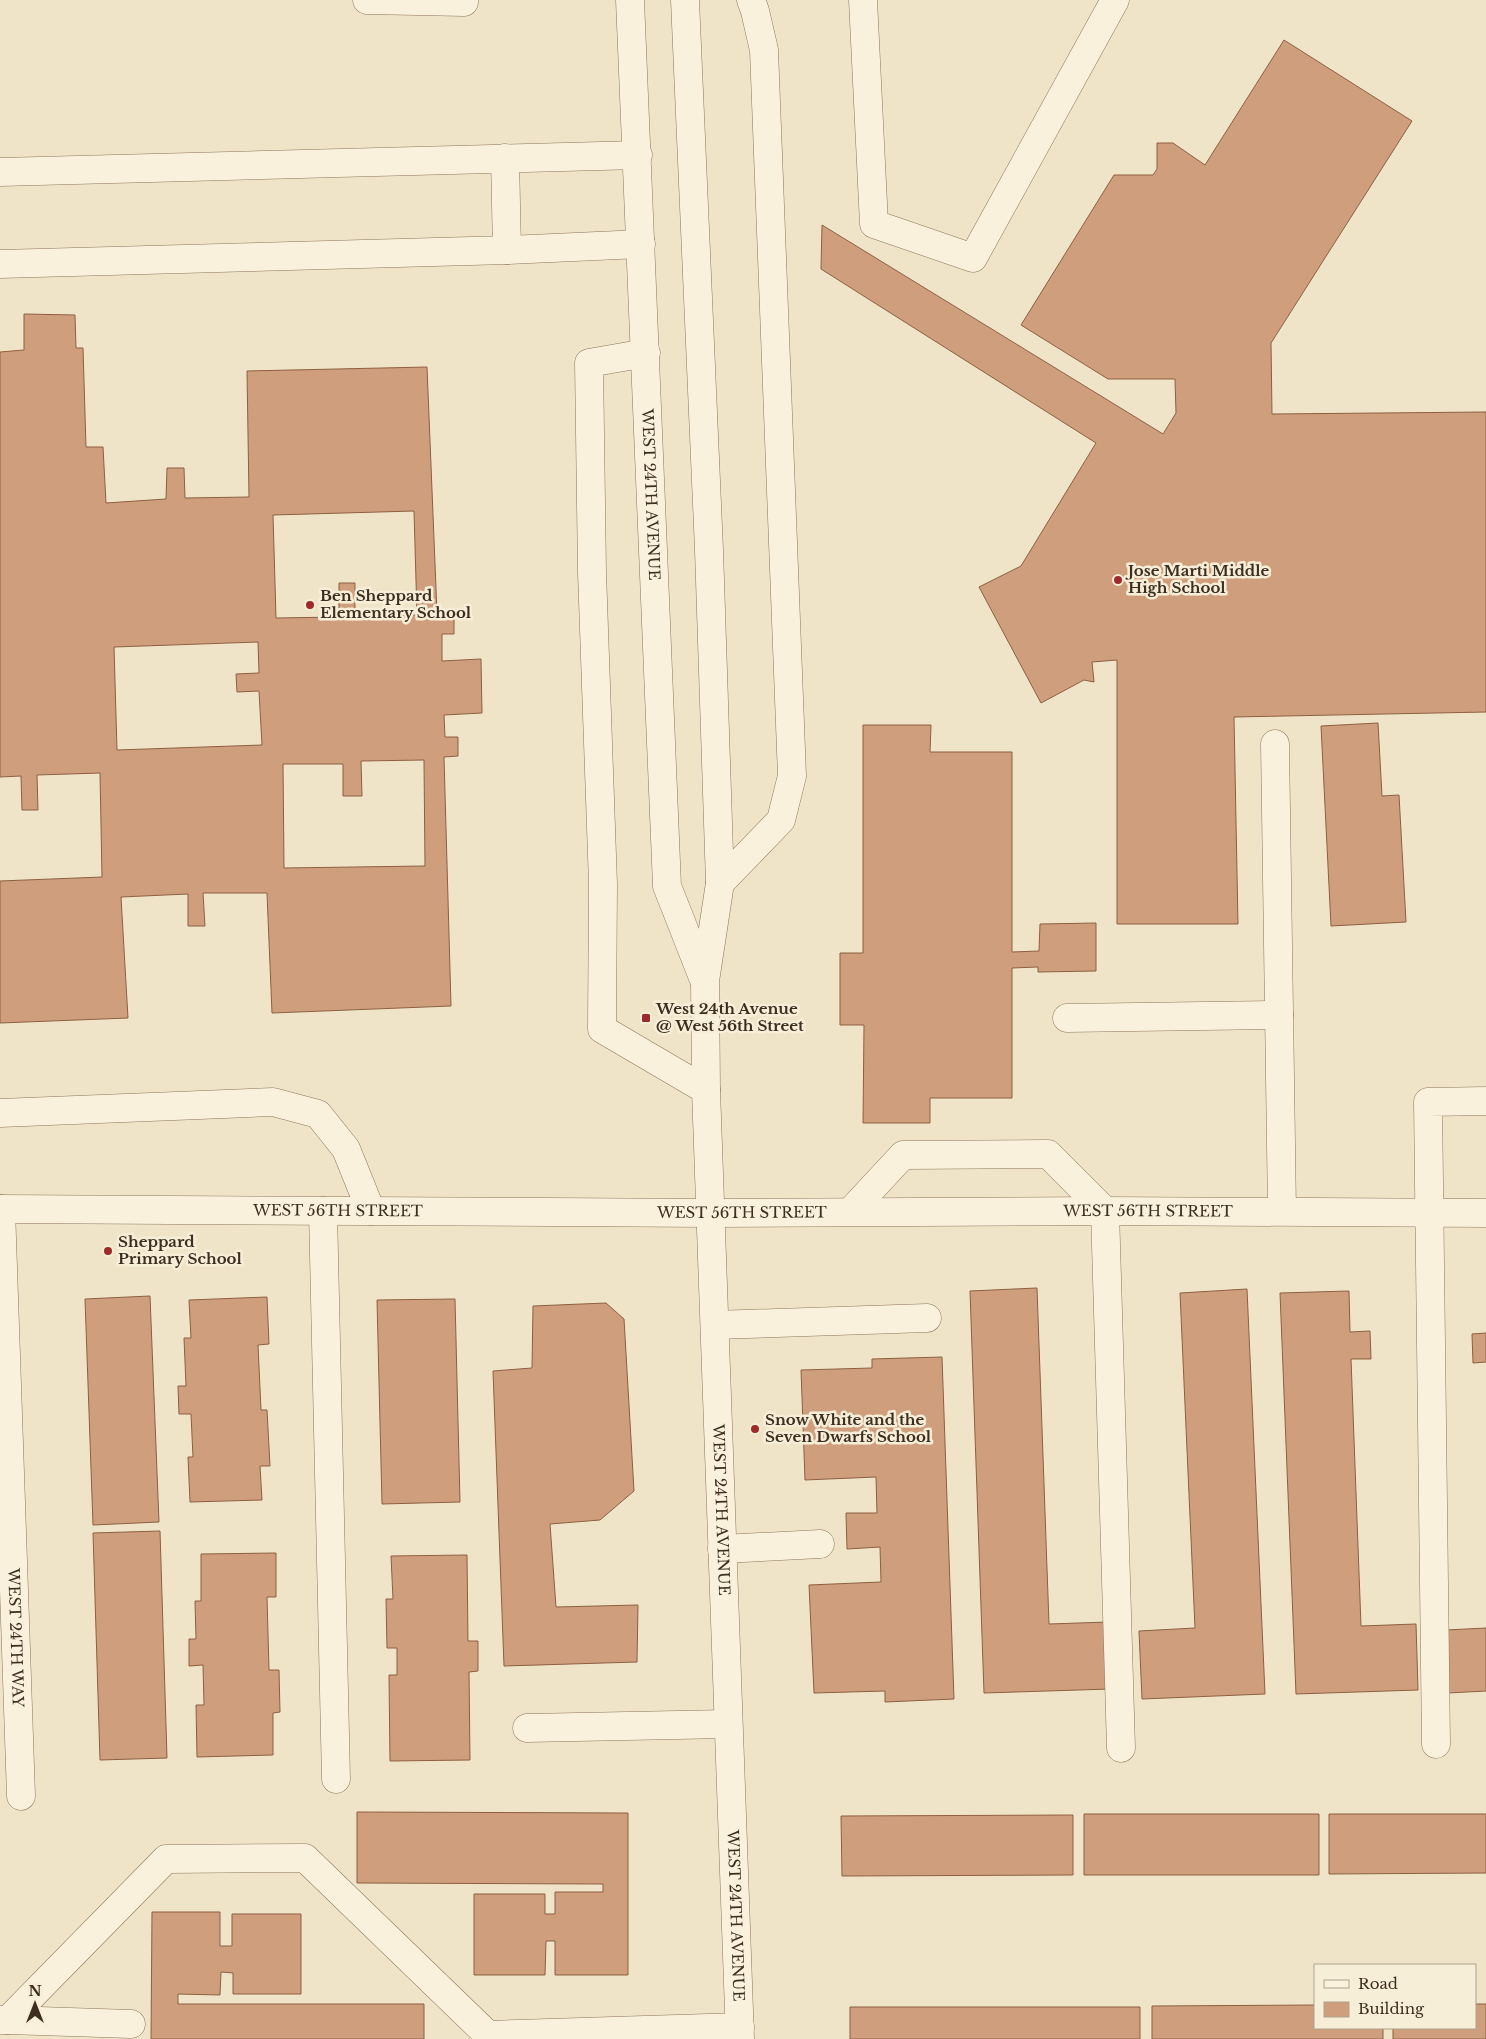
<svg xmlns="http://www.w3.org/2000/svg" width="1486" height="2039" font-family="'Libre Baskerville',serif">
<rect width="100%" height="100%" fill="#f0e4c8"/>
<path fill="#cf9f7d" stroke="#8d5f41" fill-rule="evenodd" d="M1284 40 1412 121 1271 343 1272 414 1486 412V712L1234 717 1238 924H1117V660L1092 662 1094 682 1084 680 1041 703 979 587 1021 566 1096 443 821 269 822 225 1163 434 1176 413 1175 379H1108L1021 325 1114 175H1153L1157 169V143H1173L1205 165Z
M24 314 75 315 76 348H83L86 447H103L106 503 166 499 167 468H184L185 498 249 497 247 371 427 367 437 613 454 614V634H442V661L481 659 482 713 444 715 445 737H458V756L444 757 451 1006 272 1013 267 893H203L205 926H188V894L121 897 128 1018 0 1023V881L102 877 100 773 37 775 38 810H22L21 776 0 777V352L24 350ZM414 511 417 615 355 617V583H339V617L276 618 273 515ZM258 642 259 673 236 674 237 692 259 691 262 745 117 750 114 647ZM424 760 425 866 284 868 283 764H343V796H362L361 761Z
M1378 723 1382 796 1399 795 1406 922 1331 926 1321 726Z
M863 725H931L930 752H1012V952L1039 951 1040 924 1096 923V971L1038 972V967L1012 968V1098H930V1123H863L864 1025H840V953H863Z
M1037 1288 1049 1624 1108 1622 1110 1689 984 1693 970 1291Z
M1247 1289 1265 1694 1142 1699 1139 1631 1195 1628 1180 1293Z
M1349 1291 1350 1332 1370 1331 1371 1359H1351L1361 1626 1416 1624 1418 1690 1296 1694 1280 1293Z
M150 1296 159 1522 93 1525 85 1299Z
M267 1297 269 1344 258 1345 261 1410H267L270 1466H260L262 1500 190 1502 188 1457H193L191 1414H179L178 1386H186L184 1338H191L189 1300Z
M455 1299 460 1502 382 1504 377 1300Z
M606 1303 624 1319 634 1491 600 1520 550 1524 556 1607 638 1605 637 1662 504 1666 493 1371 532 1368 533 1306Z
M1486 1333V1362L1473 1363 1472 1334Z
M942 1357 954 1699 885 1702V1691L814 1693 809 1585 881 1582 880 1547 847 1549 846 1513H877L876 1477 805 1480 801 1370 872 1368V1359Z
M160 1531 167 1758 100 1760 93 1533Z
M276 1553V1597H267L269 1670H279L280 1712 273 1713V1755L197 1757 196 1705H204L203 1665 189 1666V1639H196L195 1601H201V1554Z
M467 1555 468 1641H478V1671L469 1672 470 1760 390 1761 389 1675H397V1648H387L386 1599H393L391 1556Z
M1486 1628V1691L1448 1693 1446 1630Z
M357 1812 628 1813V1975H555V1941H546L545 1975H474V1894H545V1914H555V1892H603V1884L357 1883Z
M1084 1814H1319V1875H1084Z
M1329 1814H1486V1873L1329 1874Z
M1073 1815V1875L842 1876 841 1816Z
M152 1912H220V1946H232V1914H301V1994H233V1973L221 1972 220 1995 178 1994V2004H424V2039H151Z
M1475 2004H1486V2039H1393V2028H1475Z
M1315 2005V2028H1383V2039H1152V2006Z
M850 2007H1140V2039H850Z"/>
<g fill="none" stroke-linecap="round" stroke-linejoin="round">
<g stroke="#8d765c" stroke-width="29">
<g id="minor">
<path d="M367 0 464 2V0"/>
<path id="s1" d="M630 0 667 886 704 980"/>
<path id="s2" d="M685 0 709 550 720 883 705 981 706 1090 740 2039"/>
<path d="M863 0 874 224 973 258 1115 0"/>
<path d="M0 172 638 155"/>
<path d="M507 250 641 244"/>
<path d="M0 264 507 250 505 158"/>
<path d="M646 353 589 363 592 572 603 884 602 1029 706 1090"/>
<path d="M1275 744 1282 1211"/>
<path d="M720 883 781 820 792 776 764 50 755 11 751 0"/>
<path d="M1067 1018 1279 1015"/>
<path d="M0 1113 273 1102 318 1114 346 1149 371 1211"/>
<path id="s3" d="M0 1209 711 1213 1105 1211 1486 1213"/>
<path id="s4" d="M1 1209 21 1796"/>
<path d="M323 1211 336 1779"/>
<path d="M850 1212 903 1155 1048 1154 1105 1211 1121 1748"/>
<path d="M715 1325 927 1318"/>
<path d="M722 1549 820 1544"/>
<path d="M527 1728 727 1724"/>
<path d="M1436 1744 1428 1102 1486 1101"/>
<path d="M0 2020H8L166 1859 305 1858 488 2035 740 2027"/>
<path d="M8 2020 131 2024"/>
</g>
</g>
<use href="#minor" stroke="#faf1dc" stroke-width="28"/>
</g>
<g fill="#9e2a2b" stroke="#f7eed8" stroke-width="2">
<circle cx="1118" cy="580" r="5"/>
<circle cx="310" cy="605" r="5"/>
<rect x="641" y="1013" width="10" height="10" rx="2.5"/>
<circle cx="108" cy="1251" r="5"/>
<circle cx="755" cy="1429" r="5"/>
</g>
<g text-anchor="middle" stroke-width="5" stroke-linejoin="round" paint-order="stroke">
<g font-size="15" fill="#3d2e20" stroke="#f7eed8">
<text dy="5" stroke="none"><textPath href="#s1" startOffset="495">WEST 24TH AVENUE</textPath></text>
<text dy="5" stroke="none"><textPath href="#s3" startOffset="338">WEST 56TH STREET</textPath></text>
<text dy="5" stroke="none"><textPath href="#s3" startOffset="1148">WEST 56TH STREET</textPath></text>
<text dy="5" stroke="none"><textPath href="#s3" startOffset="742">WEST 56TH STREET</textPath></text>
<text dy="5" stroke="none"><textPath href="#s2" startOffset="1512">WEST 24TH AVENUE</textPath></text>
<text dy="5" stroke="none"><textPath href="#s4" startOffset="429">WEST 24TH WAY</textPath></text>
<text dy="5" stroke="none"><textPath href="#s2" startOffset="1918">WEST 24TH AVENUE</textPath></text>
</g>
<g font-size="15" font-weight="bold" fill="#3d2e20" stroke="#f7eed8" text-anchor="start">
<text x="1128" y="576">Jose Marti Middle<tspan x="1128" dy="17">High School</tspan></text>
<text x="320" y="601">Ben Sheppard<tspan x="320" dy="17">Elementary School</tspan></text>
<text x="656" y="1014">West 24th Avenue<tspan x="656" dy="17">@ West 56th Street</tspan></text>
<text x="118" y="1247">Sheppard<tspan x="118" dy="17">Primary School</tspan></text>
<text x="765" y="1425">Snow White and the<tspan x="765" dy="17">Seven Dwarfs School</tspan></text>
</g>
</g>
<rect x="1314" y="1964" width="162" height="65" fill="#f7eed8" stroke="#ada18e"/>
<rect x="1324" y="1980" width="25" height="8" fill="#faf1dc" stroke="#ada18e"/>
<text x="1358" y="1989" font-size="15" fill="#3d2e20">Road</text>
<rect x="1324" y="2002" width="25" height="15" fill="#cf9f7d" stroke="#ada18e"/>
<text x="1358" y="2014" font-size="15" fill="#3d2e20">Building</text>
<g transform="translate(35 2004)" stroke="#f7eed8" stroke-width="4" paint-order="stroke">
<path d="M0-4L9 19L0 12L-9 19Z" fill="#3d2e20"/>
<text y="-8" font-size="14" font-weight="bold" text-anchor="middle" fill="#3d2e20">N</text>
</g>
</svg>
